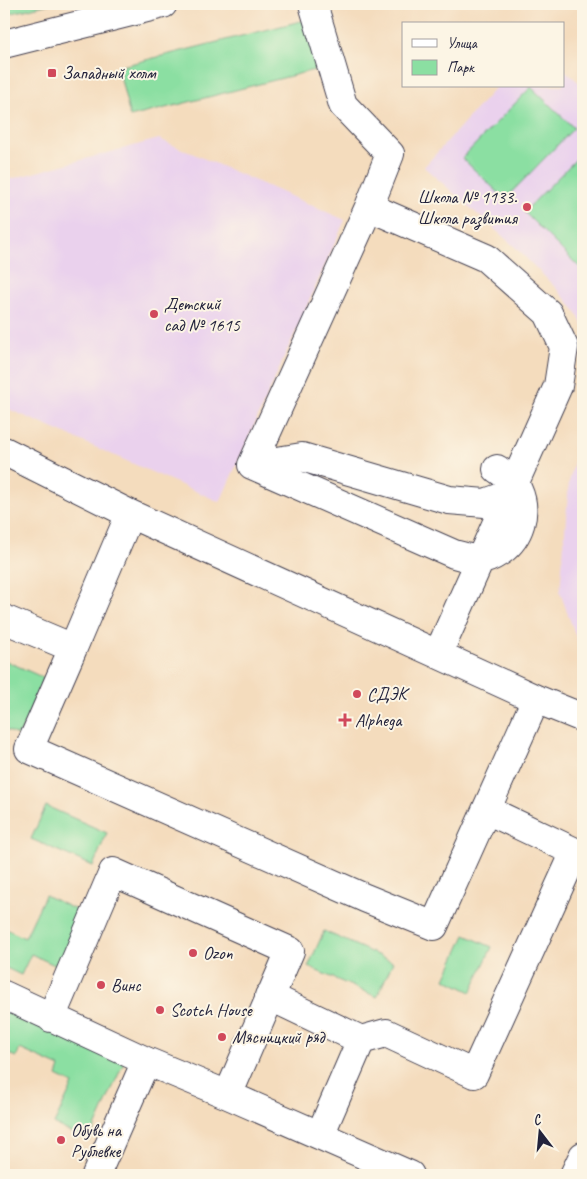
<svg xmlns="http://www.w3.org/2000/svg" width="587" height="1179" font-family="Caveat,sans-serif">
<rect width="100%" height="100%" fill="#fcf5e5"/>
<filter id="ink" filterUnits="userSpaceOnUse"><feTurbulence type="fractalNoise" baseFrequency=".02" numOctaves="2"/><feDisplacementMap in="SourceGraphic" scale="10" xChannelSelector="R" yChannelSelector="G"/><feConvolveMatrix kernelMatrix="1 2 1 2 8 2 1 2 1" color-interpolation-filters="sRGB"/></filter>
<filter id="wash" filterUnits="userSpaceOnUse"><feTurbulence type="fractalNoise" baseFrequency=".0096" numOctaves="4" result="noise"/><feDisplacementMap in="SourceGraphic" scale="20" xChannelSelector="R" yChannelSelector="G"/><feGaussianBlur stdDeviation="1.12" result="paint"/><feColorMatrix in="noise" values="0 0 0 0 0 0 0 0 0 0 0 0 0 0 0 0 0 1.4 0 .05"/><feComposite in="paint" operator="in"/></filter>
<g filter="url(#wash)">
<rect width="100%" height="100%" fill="#f4dcbd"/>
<path fill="#ead1ed" d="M563 69 583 86V326L575 310 555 287 515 247 424 167 497 86H563Z
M159 139 345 220 220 502 4 407V181Z
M583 427V657L560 592 569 482Z"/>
<path fill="#8bdfa2" stroke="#56806e" d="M4 4H49L4 15Z
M305 20 318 69 130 117 118 67Z
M531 87 574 128 505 199 462 158Z
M583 152V271L524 212Z
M4 660 44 678 19 736 4 729Z
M46 806 107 833 93 866 31 839Z
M45 895 86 915 61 968 31 954 21 975 4 967V928L25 938Z
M324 931 393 962 377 997 308 967Z
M465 935 492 947 471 992 445 979Z
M4 1010 124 1062 89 1141 54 1124 73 1084 57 1076 60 1067 20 1049 16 1057 4 1052Z"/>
</g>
<g filter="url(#ink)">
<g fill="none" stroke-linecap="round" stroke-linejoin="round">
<g stroke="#423e4e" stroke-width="30">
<path id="minor" d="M313 4 343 105 390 154 369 207 486 258 548 313 564 347 558 386 438 654
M4 44 163 4
M4 451 130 514 536 699 583 718
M252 465 454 554C462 556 471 559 480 560 487 560 495 555 501 551 520 537 528 512 518 490 514 480 505 475 497 469
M252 465 369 207
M252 465 302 457 449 500 485 503 510 494
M4 619 73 648 130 514
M73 648 29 749 365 898 434 926 536 699
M4 995 146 1061 228 1095 410 1175
M269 996 361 1040
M51 1018 113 872 290 951 228 1095
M320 1135 361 1040 386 1033 474 1074 575 852 487 810
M96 1175 146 1061
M574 1175 583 1156"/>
</g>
<use href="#minor" stroke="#fff" stroke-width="28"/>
</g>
</g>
<g fill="#d1495b" stroke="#fcf5e5" stroke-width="2">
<rect x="47" y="68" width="10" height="10" rx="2.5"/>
<circle cx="527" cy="207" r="5"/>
<circle cx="154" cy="314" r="5"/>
<circle cx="357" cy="694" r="5"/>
<path d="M342.5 712.5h5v5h5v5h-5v5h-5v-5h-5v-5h5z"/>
<circle cx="193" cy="953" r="5"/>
<circle cx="101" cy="985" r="5"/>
<circle cx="160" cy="1010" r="5"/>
<circle cx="222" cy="1037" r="5"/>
<circle cx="61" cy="1140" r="5"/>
</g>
<g text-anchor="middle" stroke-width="4" stroke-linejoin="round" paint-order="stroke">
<g font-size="18" fill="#22223b" stroke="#fcf5e5" text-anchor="start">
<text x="62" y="79">Западный холм</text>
<text x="517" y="203" text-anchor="end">Школа № 1133.<tspan x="517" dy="21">Школа развития</tspan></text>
<text x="164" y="310">Детский<tspan x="164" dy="21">сад № 1615</tspan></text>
<text x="367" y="700">СДЭК</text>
<text x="355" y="726">Alphega</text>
<text x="203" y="959">Ozon</text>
<text x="111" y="991">Винс</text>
<text x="170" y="1016">Scotch House</text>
<text x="232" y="1043">Мясницкий ряд</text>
<text x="71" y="1136">Обувь на<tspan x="71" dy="21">Рублевке</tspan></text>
</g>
</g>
<rect width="587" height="1179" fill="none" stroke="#fcf5e5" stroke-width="20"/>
<rect x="402" y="22" width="162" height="65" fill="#fcf5e5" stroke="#a5a1a1"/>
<rect x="412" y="39" width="25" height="8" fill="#ffffff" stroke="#a5a1a1"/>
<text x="447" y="48" font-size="15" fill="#22223b">Улица</text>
<rect x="412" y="60" width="25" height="15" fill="#8bdfa2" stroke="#a5a1a1"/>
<text x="447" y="72" font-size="15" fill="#22223b">Парк</text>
<g transform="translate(540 1132) rotate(344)" stroke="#fcf5e5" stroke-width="4" paint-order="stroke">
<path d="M0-4L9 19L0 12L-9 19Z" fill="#22223b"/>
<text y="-8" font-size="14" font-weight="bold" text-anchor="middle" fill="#22223b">С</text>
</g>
</svg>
